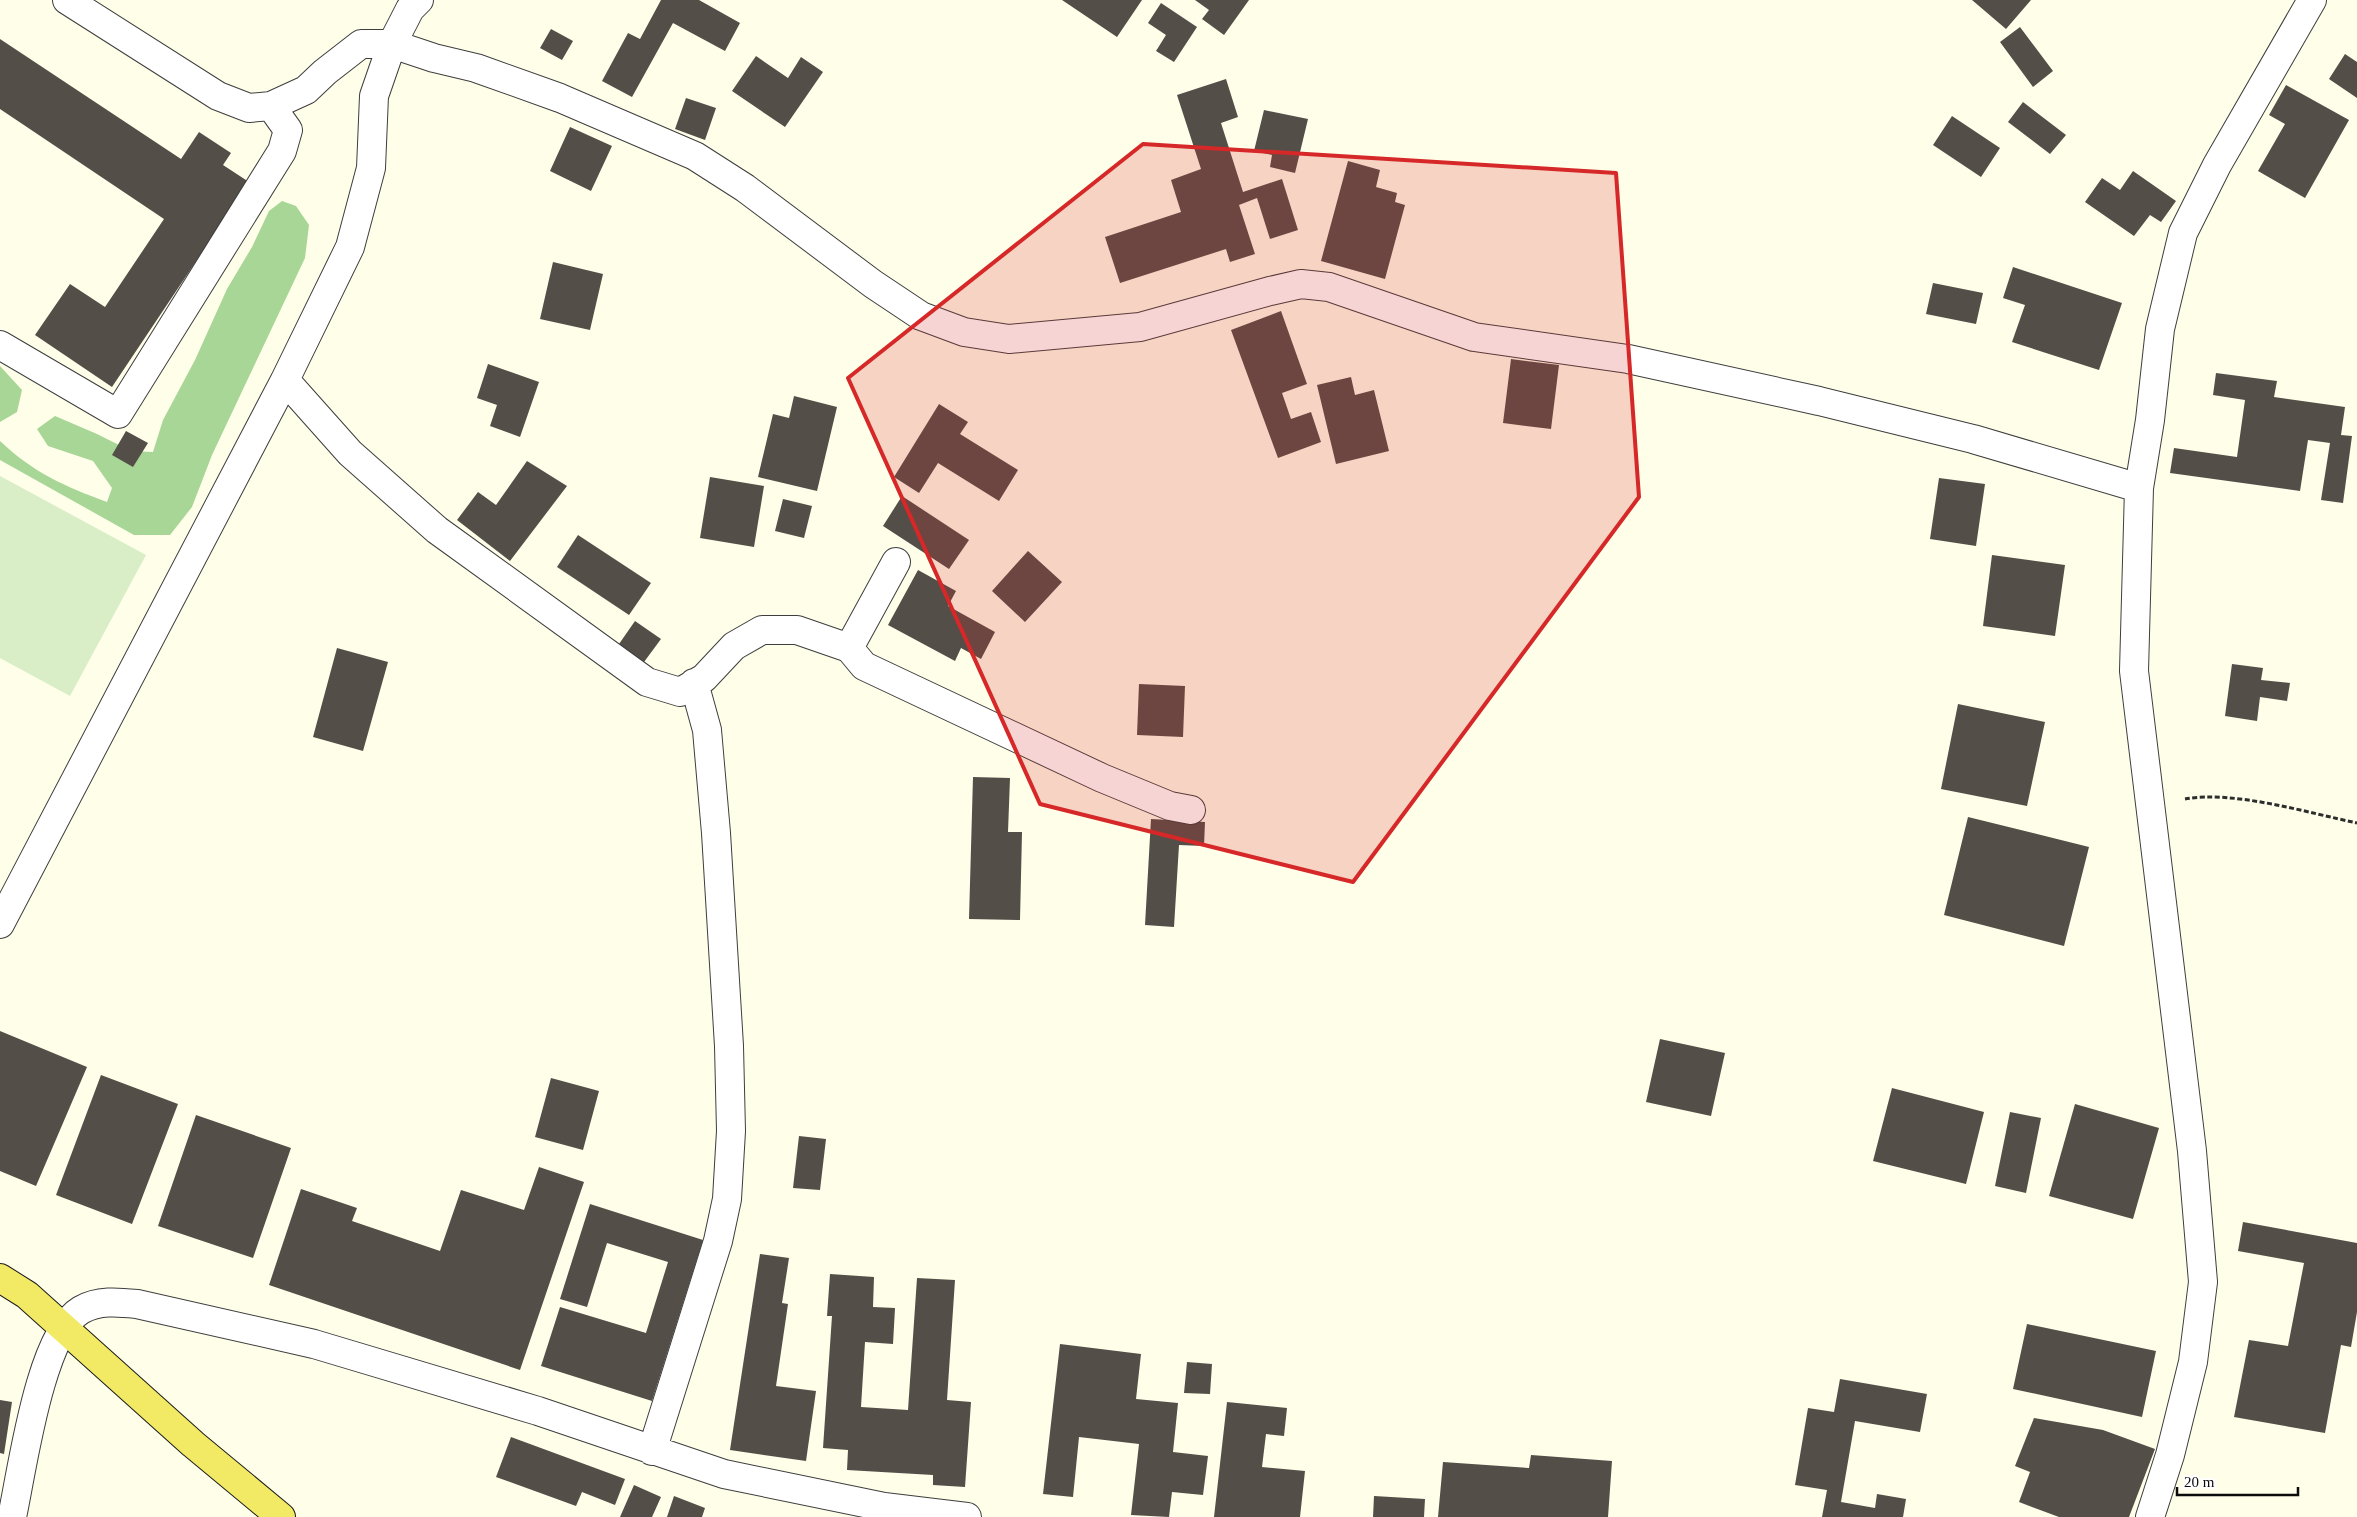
<svg xmlns="http://www.w3.org/2000/svg" width="2357" height="1517" font-family="Georgia,serif">
<rect width="100%" height="100%" fill="#fefee9"/>
<path fill="#a7d696" d="M282 201 296 206 309 225 305 258 212 455 192 507 170 535H134L0 460V441C34 473 64 486 107 502L112 488 93 461 48 446 37 429 55 416 97 434 131 451 153 452 163 420 195 360 227 289 252 247 269 211Z
M0 366 22 390 17 412 0 422Z"/>
<path fill="#d9eec7" d="M0 476 146 555 70 696 0 658Z"/>
<path fill="#534e48" d="M661 0H699L740 23 725 51 673 23 632 97 602 81 628 33 640 39Z
M1062 0H1142L1117 37Z
M1195 0H1249L1224 35 1202 19 1209 10Z
M1972 0H2031L2006 29Z
M1161 3 1197 27 1174 62 1156 51 1166 35 1148 23Z
M2020 27 2053 71 2033 87 2000 42Z
M551 29 573 41 562 60 540 48Z
M0 39 181 159 199 132 231 153 223 165 249 182 112 387 35 335 70 284 105 307 164 219 0 109Z
M2345 54 2357 62V98L2329 79Z
M756 56 788 78 801 57 823 72 785 127 732 91Z
M1226 79 1238 117 1221 123 1243 192 1282 179 1298 230 1270 239 1257 198 1239 205 1255 254 1230 262 1226 249 1120 283 1105 237 1181 212 1171 180 1201 169 1177 95Z
M2286 85 2349 120 2305 198 2258 171 2285 124 2269 115Z
M686 98 716 108 705 140 675 129Z
M2023 102 2066 135 2050 154 2008 122Z
M1264 110 1308 119 1295 173 1270 167 1272 155 1254 151Z
M1952 116 2000 148 1981 177 1933 145Z
M570 127 612 146 591 191 550 171Z
M1348 161 1380 170 1376 187 1397 193 1395 202 1405 205 1385 279 1321 261Z
M2133 171 2176 201 2161 222 2150 215 2134 236 2085 202 2102 178 2120 190Z
M553 262 603 274 590 330 540 319Z
M2013 267 2122 303 2099 370 2012 342 2025 305 2003 298Z
M1933 283 1983 293 1976 324 1926 314Z
M1281 311 1307 384 1282 393 1291 419 1311 412 1321 442 1278 458 1231 330Z
M1511 359 1559 365 1551 429 1503 423Z
M488 364 539 382 520 437 490 426 497 405 477 398Z
M2216 373 2277 381 2274 397 2345 407 2341 435 2352 436 2343 503 2321 500 2330 443 2308 440 2300 491 2170 473 2174 448 2237 457 2245 400 2213 395Z
M1351 377 1355 395 1374 390 1389 451 1336 464 1317 385Z
M794 396 837 407 817 491 758 477 773 414 789 418Z
M939 404 968 422 960 434 1018 470 999 501 938 463 919 493 894 477Z
M126 431 148 443 133 467 112 455Z
M527 461 567 486 510 561 457 520 478 492 496 505Z
M710 477 764 486 754 547 700 538Z
M1939 478 1985 484 1976 546 1930 539Z
M902 496 969 540 949 569 883 526Z
M783 499 812 506 804 538 775 531Z
M578 535 651 583 629 615 557 567Z
M1028 551 1062 582 1025 622 992 591Z
M1992 555 2065 565 2055 636 1983 626Z
M918 570 956 591 948 606 995 632 981 659 961 648 955 661 888 625Z
M635 621 661 639 644 662 619 644Z
M337 648 388 662 363 751 313 737Z
M2232 664 2263 668 2261 680 2290 683 2287 701 2260 697 2257 721 2225 716Z
M1139 684 1185 686 1183 737 1137 735Z
M1958 704 2045 722 2027 806 1941 789Z
M973 777 1010 778 1008 832H1022L1020 920 969 919Z
M1968 817 2089 847 2064 946 1944 915Z
M1151 819 1205 822 1204 846 1179 845 1174 927 1145 925Z
M0 1031 87 1067 36 1186 0 1171Z
M1660 1039 1725 1053 1711 1116 1646 1102Z
M101 1075 178 1104 132 1224 56 1195Z
M551 1078 599 1091 583 1150 535 1137Z
M1892 1088 1984 1112 1966 1184 1873 1161Z
M2075 1104 2159 1128 2133 1219 2049 1196Z
M2010 1112 2041 1118 2026 1193 1995 1186Z
M196 1115 291 1148 253 1258 158 1226Z
M799 1136 826 1139 820 1190 793 1188Z
M539 1167 584 1182 520 1370 269 1285 301 1189 357 1208 352 1221 440 1251 461 1190 524 1210Z
M590 1204 703 1240 652 1401 541 1366 560 1307 646 1333 668 1262 607 1243 587 1307 560 1299Z
M2243 1222 2357 1243V1312L2351 1347 2341 1345 2325 1433 2234 1417 2249 1340 2288 1346 2304 1263 2238 1251Z
M760 1254 789 1258 782 1303 788 1304 776 1386 816 1391 806 1461 730 1450Z
M830 1274 874 1277 873 1307 895 1308 893 1344 865 1342 861 1407 908 1410 917 1278 955 1280 947 1400 971 1402 965 1487 933 1485V1475L847 1470 848 1450 823 1448 832 1316H827Z
M2027 1324 2156 1351 2142 1417 2013 1389Z
M1060 1344 1141 1354 1136 1399 1178 1403 1173 1452 1208 1456 1203 1495 1172 1492 1169 1517 1131 1515 1139 1444 1079 1437 1073 1497 1043 1494Z
M1187 1362 1212 1364 1210 1394 1184 1393Z
M1840 1379 1927 1394 1920 1432 1855 1421 1841 1502 1875 1508 1877 1494 1906 1499 1903 1517H1822L1827 1490 1795 1485 1808 1408 1834 1412Z
M0 1400 12 1402 4 1454 0 1453Z
M1227 1402 1287 1408 1284 1436 1266 1434 1262 1467 1305 1471 1300 1517H1214Z
M2034 1418 2103 1430 2155 1449 2129 1517H2059L2019 1502 2030 1472 2015 1466Z
M511 1437 625 1479 615 1505 582 1492 576 1506 496 1477Z
M1531 1455 1612 1461 1608 1517H1438L1443 1462 1529 1468Z
M634 1485 661 1497 652 1517H620Z
M674 1496 705 1508 702 1517H667Z
M1374 1496 1425 1499 1424 1517H1373Z"/>
<g fill="none" stroke-linecap="round" stroke-linejoin="round">
<g stroke="#3e3e3e" stroke-width="30">
<path id="minor" d="M67 0 218 96 249 108 271 106 306 90 325 72 361 44H392L434 58 476 68 560 98 695 156 745 188 873 284 921 316 964 332 1009 339 1140 327 1270 291 1301 284 1329 287 1474 337 1628 359 1819 401 1973 439 2139 488
M0 345 118 414 282 151 288 130 271 106
M285 380 350 453 437 530 647 682 680 692 704 678 734 646 762 630H797L849 648 896 562
M849 648 864 666 1102 778 1170 806 1191 810
M0 924 285 380 350 247 371 168 374 96 392 44 410 9 419 0
M652 1451 718 1241 727 1199 731 1131 729 1046 716 833 707 730 694 683
M12 1517C22 1471 40 1334 81 1310 98 1300 118 1302 137 1304L314 1344 538 1411 724 1474 884 1507 967 1517
M2150 1517 2170 1455 2193 1362 2203 1282 2192 1151 2134 671 2139 488 2150 420 2160 329 2183 233 2217 165 2312 0"/>
</g>
<g stroke="#1c1c1c" stroke-width="30">
<path id="major" d="M0 1278 27 1295 193 1444 281 1517"/>
</g>
<path stroke="#2d2d2d" stroke-width="3" stroke-dasharray="5 2.5" stroke-linecap="butt" d="M2185 799C2233 790 2309 813 2357 823"/>
<use href="#minor" stroke="#fff" stroke-width="28"/>
<use href="#major" stroke="#f2ea65" stroke-width="28"/>
</g>
<path fill="#d62828" fill-opacity="0.2" stroke="#d62828" stroke-width="4" stroke-linejoin="round" d="M1143 144 1616 173 1639 497 1353 882 1040 804 848 378Z"/>
<path d="M2177 1487v8h121v-8" fill="none" stroke="#0b0b0b" stroke-width="2.5"/>
<text x="2184" y="1487" font-size="15" fill="#0b0b0b" stroke="#ffffff" stroke-width="4" paint-order="stroke">20 m</text>
</svg>
